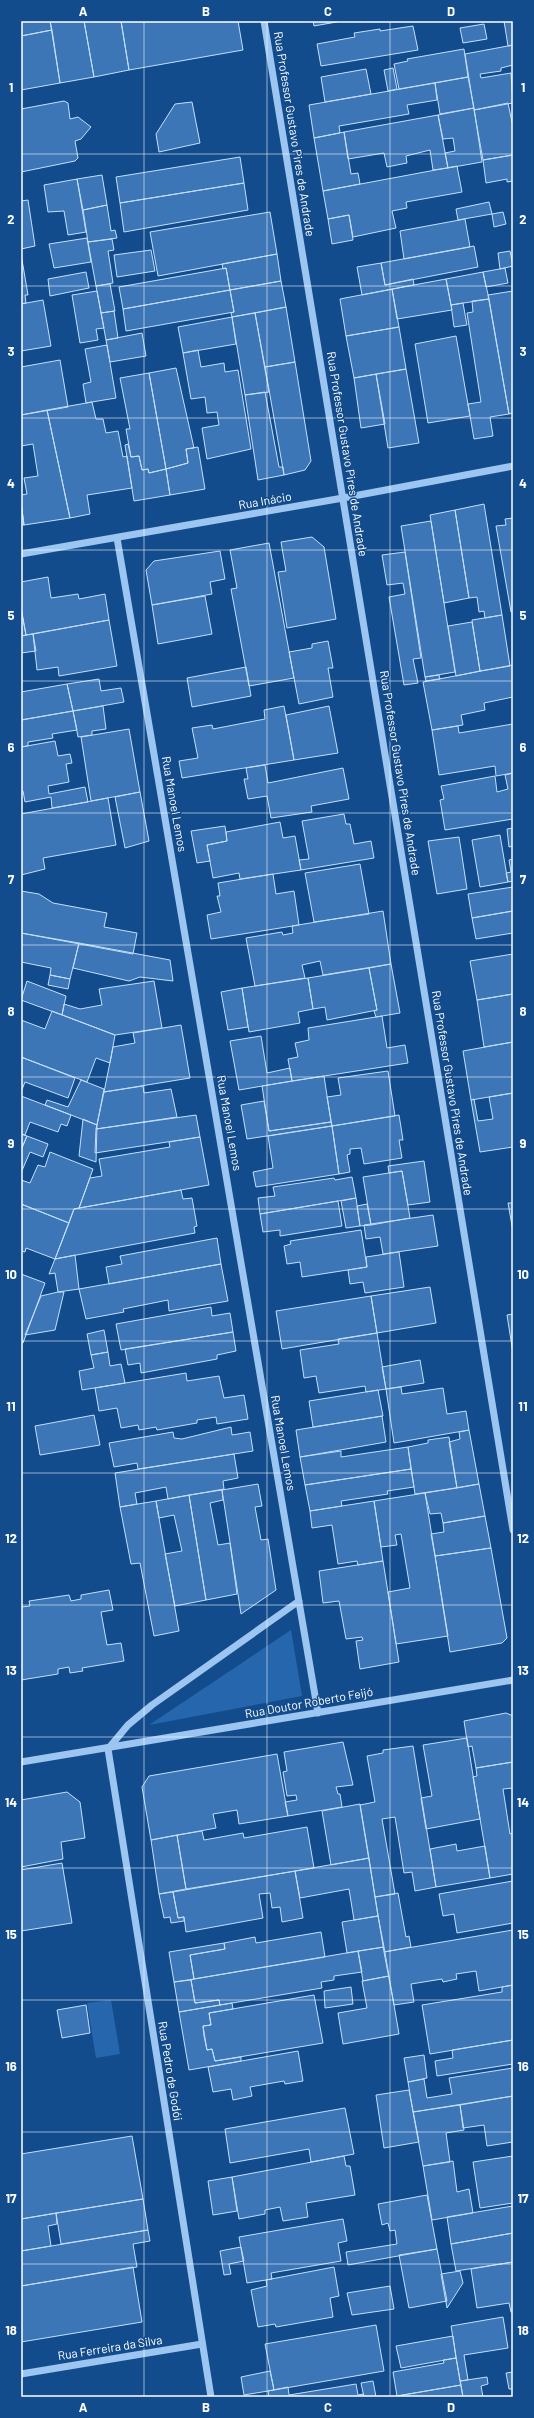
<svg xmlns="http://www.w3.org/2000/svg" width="534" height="2418" font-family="Barlow,sans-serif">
<rect width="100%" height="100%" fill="#134c8d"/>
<path fill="#2566ad" d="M291 1630 302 1696 149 1725Z
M111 2000 120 2054 96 2058 87 2003Z"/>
<path fill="#3c76b7" stroke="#c3dffc" d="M21 21H50L52 30 21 36Z
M50 21H84L94 77 60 83Z
M84 21H121L129 70 94 77Z
M121 21H238L243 50 129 70Z
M313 21H342L314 26Z
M504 21H513V45L508 46Z
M484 24 487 39 463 43 460 28Z
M413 26 418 50 321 66 317 44 355 37 354 33 380 29V31Z
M52 30 60 83 21 90V36Z
M513 45V65L501 68V71L480 74 481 78 511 73 513 103 474 110 465 54Z
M464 49 468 77 399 89 394 64 408 61 407 59Z
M393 68 397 89 388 91 384 70Z
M366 69 371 94 325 102 321 77Z
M468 77 474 108 440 114 435 83Z
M435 83 437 100 407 105 409 114 339 126 340 133 314 138 309 105Z
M64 101 68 103 70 119 78 117 91 127 81 139 75 141 78 158 75 161 21 172V109Z
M192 102 200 143 159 152 156 134 175 104Z
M508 103 513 127V155L483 160 474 110Z
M474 108 482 162 448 168 445 153 455 151 453 138 443 139 438 115Z
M438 115 448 168 433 170 430 150 406 156 407 163 387 167 384 153 348 159 344 132Z
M344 132 351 174 358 173 360 184 323 191 314 138Z
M513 155V181L507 182V179L486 183 483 160Z
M240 157 244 183 120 203 116 177Z
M457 166 462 192 406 202 407 208 392 211 396 228 353 237 349 215 328 219 323 191Z
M102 175 107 205 83 210 77 179Z
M77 179 86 232 68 235 64 211 48 212 44 185Z
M244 183 248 210 124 232 120 203Z
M28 200 35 246 21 249V201Z
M489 202 492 214 458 220 456 209Z
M107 205 111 231 115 230 117 238 88 242 83 210Z
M270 212 277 254 158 276 150 232Z
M503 212 506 224 494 227 492 214Z
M349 215 353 240 332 244 328 219Z
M465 219 470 247 404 259 400 231Z
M87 238 91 262 54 268 49 244Z
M112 239 114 250 108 251 113 283 96 286 88 242Z
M474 246 478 267 385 285 381 263Z
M151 250 155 271 117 277 114 255Z
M510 251 513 266 500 269 498 253Z
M21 254 28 295H25L26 303 21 304Z
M277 254 281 281 230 290 226 268 223 269 222 264Z
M381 263 385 285 413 279 414 285 362 295 357 267Z
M226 268 230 290 123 309 119 287Z
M505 268 508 283 486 287 483 272Z
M86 272 89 288 50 296 48 279Z
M483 272 489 299 451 305 446 279Z
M446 279 452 310 397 319 392 289Z
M281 281 286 307 232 317 231 313 234 312 230 290Z
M110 284 115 311 101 313 96 286Z
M392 289 399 327 346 336 340 299Z
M230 290 234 312 126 331 123 309Z
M97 291 104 328 96 329 98 340 80 343 72 295Z
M513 291V413L509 414 488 295Z
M489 299 509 414 490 417 493 436 474 439 468 404 481 402 467 313 473 312 472 301Z
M43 300 51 346 21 351V304Z
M463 303 467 325 454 327 451 305Z
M286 307 295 362 265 367 255 313Z
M114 311 118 338 106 340 101 313Z
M255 313 269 392 245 395 232 317Z
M232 317 236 344 183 353 178 327Z
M399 327 406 369 354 378 346 336Z
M142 333 146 356 110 362 106 340Z
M456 336 470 416 428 423 415 344Z
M107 345 116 398 86 403 83 384 91 382 85 349Z
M198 350 201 367 224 363 225 372 238 370 251 449 207 459 202 428 219 425 217 412 207 413 205 397 191 399 183 353Z
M60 360 68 407 21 415V367Z
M295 362 311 461 305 470 284 475 265 367Z
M176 368 194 448 186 449 188 463 166 469 149 373Z
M406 369 419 443 388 448 376 374Z
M149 373 166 469 149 473 148 469 142 470 139 456 131 457 126 429H130L120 378Z
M376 374 385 424 361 428 354 378Z
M265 392 279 467H283L284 475 258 480 245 395Z
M92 402 96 419H103L106 433 118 431 123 457 127 456 132 488 87 495 90 514 70 518 47 410Z
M47 410 70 518 24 525 21 502V495L27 494 24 478 38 476 33 444 21 446V415Z
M128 444 131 457 139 456 142 470 148 469 149 473 166 469 170 495 134 501 125 445Z
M198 447 205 489 170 495 166 469 188 463 186 449Z
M21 502 24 525H21Z
M484 504 502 615 485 618 484 611 479 612 477 597 469 598 455 510Z
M455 510 469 598 444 603 430 515Z
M513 518V612H511L496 526 506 525 505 519Z
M431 521 455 672 425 677 401 526Z
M312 537 324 547 336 619 287 628 278 572 286 571 281 542Z
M269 543 294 678 249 686 231 589 237 588 230 550Z
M220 551 225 579 210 582 212 594 152 605 146 570 154 561Z
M405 552 421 658 413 659 418 683 404 685 389 597 405 594 403 583 387 585 382 555Z
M48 577 51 598 78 594 79 599 105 594 109 620 26 635 21 608V582Z
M205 596 212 634 158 644 152 605Z
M21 608 26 635 21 636Z
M502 615 510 666 480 671 472 620Z
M109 620 117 666 59 676 58 667 37 670 33 634Z
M472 622 480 671 456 676 448 626Z
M33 634 36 651 21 653V636Z
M328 641 333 668H328L333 697 299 704 289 652 312 648V644Z
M513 665V697L484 703 485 710 461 715 463 725 432 730 423 682Z
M246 667 251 696 192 707 187 678Z
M439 675 440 679 426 681 425 677Z
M99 679 101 691 121 688 124 702 73 711 67 684Z
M67 684 73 711 21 720V692Z
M103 706 106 729 92 731V735L78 737 73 711Z
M284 706 294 760 182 778 179 761 198 758 192 728 212 725 213 729 265 719 264 710Z
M329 706 338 753 294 760 286 715Z
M73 711 77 730 52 734 53 738 28 742V746L21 747V720Z
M513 724V773L496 776 495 766 439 775 432 730 458 726 459 733Z
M129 729 140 792 91 801 81 737Z
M55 741 58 756 70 754 72 763 66 764 69 782 48 786 49 794 85 787 88 802 52 808 51 797 25 802 23 791H21V747Z
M265 765 268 783 343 768 349 799 311 806 312 812 271 818 267 796 248 799 244 779H248L246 768Z
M513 773V819L445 830 440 800 444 799 441 786 495 776 497 792 508 789 505 775Z
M140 792 149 841 125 848 115 797Z
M108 798 116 845 43 858 45 869 21 875V814Z
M344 814 346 824H350L354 844 371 841 374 858 301 870 299 860 309 859 302 821Z
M280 822 283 838 295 836 301 870 240 879 239 873 213 878 207 845 227 841 226 832Z
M225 826 227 841 207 845 210 861 197 863 191 831Z
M513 828V846L509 847 507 829Z
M500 835 508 882 480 887 472 840Z
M459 837 467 889 437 894 428 841Z
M513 859V881L508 882 506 873 511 872 509 860Z
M360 864 369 914 314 922 305 873Z
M273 874 276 894 294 891 299 925 211 939 207 915 221 912 217 896H220L218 883Z
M513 887V911L472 918 468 894Z
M21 891 39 894 53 903 107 913 104 927 137 933 133 954 21 933Z
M383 911 391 964 323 975 320 961 302 965 305 978 255 986 246 938 282 932 283 935 293 933 292 926Z
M513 911V933L476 939 472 918Z
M21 933 79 943 70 979 50 975 51 968 21 962Z
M79 943 170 960 173 981 140 977 129 981 73 968Z
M513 954V994L477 1000 470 961Z
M391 964 400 1013 376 1017 374 1011 377 1010 369 968Z
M369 968 377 1010 327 1020 325 1007 313 1009 308 978Z
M50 975 70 979 68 989 48 985Z
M308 978 313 1009 298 1012 300 1023 249 1032 242 988Z
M27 981 66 996 62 1015 21 1000Z
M154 981 162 1028 115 1035 62 1015 64 1004 80 1009 102 1005 99 989Z
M242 988 248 1027 228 1030 221 992Z
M513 994V1042L484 1047 477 1000Z
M52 1011 115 1035 110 1063 96 1058 87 1082 21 1057V1020L45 1029Z
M382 1016 387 1048 405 1045 408 1063 292 1081 288 1059 298 1057 295 1043 309 1040 308 1028Z
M181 1025 190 1078 104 1092 113 1047 135 1043 133 1033Z
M261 1036 267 1073 290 1068 292 1081 239 1090 230 1041Z
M513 1042V1093L471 1100 463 1051Z
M21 1057 75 1078 68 1098 25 1082 21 1092Z
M388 1071 395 1116 332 1126 327 1097 341 1095 338 1078Z
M324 1076 331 1122 269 1131 262 1086Z
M81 1080 104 1089 97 1125 45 1105 47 1100 68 1107Z
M143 1086 144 1093 171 1089 177 1117 96 1129 104 1092Z
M513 1093V1147L480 1152 471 1100 474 1099 478 1121 493 1119 489 1097Z
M21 1096 71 1115 67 1126 61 1124 58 1132 30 1122 25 1135 21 1134Z
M264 1101 269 1131 331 1122 332 1126 247 1139 241 1105Z
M196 1115 200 1137 95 1153 96 1129Z
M399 1115 403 1140H399L402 1158 364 1164 361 1148 350 1149V1154L347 1155 350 1172 339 1174 332 1126Z
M83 1119 97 1125 96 1162 79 1156Z
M332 1126 339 1174 256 1187 253 1172 273 1168 268 1136Z
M21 1134 27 1136 21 1150Z
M27 1136 48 1144 43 1157 30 1152 21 1173V1150Z
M200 1137 209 1185 79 1208 90 1178 102 1176 99 1159 170 1147 169 1142Z
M50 1152 93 1169 79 1208 74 1209 69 1223 21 1204V1180L30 1183 38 1165 45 1167Z
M424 1161 430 1202 408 1205 402 1171 389 1173 388 1166Z
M402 1171 410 1218 371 1225 363 1177Z
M352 1177 356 1198 260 1214 258 1198 275 1196 273 1187 334 1178 335 1180Z
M181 1190 183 1199 192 1198 197 1226 194 1227 195 1233 55 1259 74 1209Z
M356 1198 360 1226 346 1228 341 1201Z
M338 1201 342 1226 280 1236V1230L263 1232 260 1214Z
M508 1203H513V1231Z
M21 1204 69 1223 55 1259 26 1248 25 1252 21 1251Z
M367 1204 371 1225 360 1226 357 1206Z
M433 1215 438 1246 383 1254 380 1237 366 1239 364 1225Z
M361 1230 367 1267 302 1277 300 1262 287 1264 284 1246 291 1244 290 1241Z
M217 1238 221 1264 109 1284 106 1267 122 1264 120 1256Z
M399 1252 404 1287 365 1293 363 1282 350 1284 348 1270 367 1267 366 1257Z
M75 1255 79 1289 58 1292 55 1273 49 1274 55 1259Z
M221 1264 228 1301 169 1311 168 1300 123 1309 124 1312 86 1319 79 1289Z
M21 1274 45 1283 23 1343 21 1342Z
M430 1287 436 1323 377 1333 371 1296Z
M58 1292H64L55 1330 25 1335 41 1296Z
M371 1296 377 1333 282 1349 276 1311Z
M211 1307 212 1316 230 1313 233 1332 121 1350 116 1324Z
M513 1314V1353L507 1315Z
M104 1330 108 1352 91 1355 87 1334Z
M233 1332 236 1351 217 1355V1359L141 1373 140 1363 128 1365 125 1349Z
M377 1333 386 1389 366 1392 365 1386 319 1393 316 1376 304 1378 300 1350 339 1344 338 1339Z
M108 1352 110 1366 121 1364 125 1383 82 1390 79 1371 94 1368 91 1355Z
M420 1360 424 1383 386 1389 382 1367Z
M186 1373 187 1381 219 1376 224 1398 244 1395 248 1419 217 1424 216 1417 197 1420V1423L157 1430 156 1427 139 1430 138 1425 121 1428 117 1408 99 1411 95 1388Z
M401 1387 402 1394 443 1388 447 1414 466 1411 469 1430 394 1443 386 1389Z
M378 1390 383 1416 313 1427 309 1401Z
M94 1415 100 1445 40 1455 35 1426Z
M382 1416 386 1442 300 1457 296 1430Z
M231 1427 232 1435 250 1432 253 1451 138 1469 137 1463 114 1467 109 1443 173 1432 174 1438 182 1439Z
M469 1430 479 1484 457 1488 449 1442 460 1439 459 1432Z
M449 1437 457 1488 415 1494 408 1447 428 1443V1440Z
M408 1447 411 1469 305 1485 300 1457 341 1451V1457Z
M234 1454 238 1478 223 1481 224 1489 168 1499 166 1487 135 1493 137 1504 120 1507 115 1473Z
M411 1469 414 1487 387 1491 388 1494 341 1501 342 1506 310 1511 305 1485Z
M258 1484 262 1506 255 1507 261 1540 268 1539 276 1590 241 1614 222 1490Z
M479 1484 485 1516 443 1523 441 1513 430 1514 425 1493Z
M222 1490 223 1500 210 1503 218 1545 230 1543 237 1594 206 1600 189 1495Z
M425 1493 448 1636 396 1644 388 1592 410 1588 401 1534 395 1535 397 1545 381 1547 374 1501Z
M189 1495 206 1600 175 1606 165 1554 182 1551 174 1515 159 1518 156 1501Z
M156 1501 179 1631 154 1636 140 1563 131 1564 120 1507Z
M374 1501 383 1561 358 1565 357 1561 338 1564 332 1525 312 1528 310 1511Z
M485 1516 491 1548 435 1556 431 1534 444 1532 443 1523Z
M491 1548 507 1638 502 1643 450 1652 435 1556Z
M383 1561 399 1662 360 1669 356 1641 363 1640 362 1637 346 1639 339 1601 323 1603 319 1571Z
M109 1590 113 1610 101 1612 107 1645 121 1643 124 1661 82 1668 83 1671 70 1673 69 1667 58 1669V1674L21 1680V1607L30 1606 29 1601 69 1595 71 1601 81 1599V1595Z
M506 1713 513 1716V1762L476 1768 472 1746 468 1747 464 1721Z
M467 1738 480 1819 426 1829 421 1798 432 1796 423 1745Z
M343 1742 353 1785 336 1787 338 1794H340L342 1807 288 1816 285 1802 297 1800 296 1795 287 1796 283 1772 287 1771 284 1752Z
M413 1746 436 1887 415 1891 412 1872 404 1873 395 1817 382 1819 395 1894 375 1897 360 1805 375 1802 367 1756 383 1753V1750Z
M277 1754 288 1816 239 1824 237 1810 213 1814 216 1828 151 1840 142 1787 149 1776Z
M513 1762V1788L503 1789 510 1834 513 1833V1874L490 1878 473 1777 477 1776 476 1768Z
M67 1792 80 1802 85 1838 61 1842 63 1859 21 1867V1800Z
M360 1804 369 1858 331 1865 322 1811Z
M307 1827 314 1868 186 1889 177 1835 202 1831 204 1840 243 1833 244 1838Z
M177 1835 186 1889 159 1894 151 1840Z
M456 1844 457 1851 485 1846 490 1878 436 1887 430 1849Z
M369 1858 378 1916 354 1920 349 1889 300 1898 295 1871Z
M62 1863 72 1923 21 1931V1870Z
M295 1871 303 1918 282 1922 280 1907 272 1908 270 1893 259 1894 263 1918 186 1932 184 1917 178 1918 173 1892Z
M513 1881V1923L457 1933 454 1914 443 1916 439 1894Z
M173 1892 178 1918 184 1917V1921L171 1923 170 1917 164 1918 159 1894Z
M398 1893 406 1937 409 1936 411 1947 384 1952 375 1897Z
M378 1916 384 1947 347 1953 342 1922Z
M513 1930V1985L479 1991 476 1971 456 1974 457 1979 443 1982 442 1979 411 1984 414 2002 394 2005 384 1952Z
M321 1932 325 1957 194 1979 190 1955 225 1949 224 1943 255 1937 256 1943Z
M224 1943 225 1949 190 1955 194 1979 174 1982 169 1952Z
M384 1947 389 1976 363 1981 358 1951Z
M358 1951 362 1972 334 1976V1980L321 1982 322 1988 220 2005 219 2000 195 2003 191 1980 194 1979Z
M389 1976 399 2034 343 2044 338 2013 367 2008 362 1981Z
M191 1980 195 2003 219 2000 220 2005 179 2012 174 1982Z
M513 1985V2040L430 2054 422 2005 502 1992V1987Z
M351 1987 353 2004 325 2008 324 1991Z
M314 1995 323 2043 215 2061 212 2049 207 2050 203 2026 211 2025 209 2013Z
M232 2003 233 2009 209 2013 211 2025 203 2026 204 2036 207 2050 212 2049 215 2061 241 2057V2061L189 2070 179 2012Z
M86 2005 90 2033 62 2038 57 2010Z
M513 2040V2064L437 2076 435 2061 453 2058 452 2050Z
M298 2051 303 2081 285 2084 284 2081 250 2087 252 2096 233 2100 231 2089 213 2092 208 2067Z
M424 2055 427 2078 408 2082 404 2058Z
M513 2068V2096L413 2112 408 2082 424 2079 427 2098 452 2094 449 2078Z
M409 2090 419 2142 384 2148 376 2095Z
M513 2096V2142L487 2146 484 2125 463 2128 460 2105Z
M460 2105 464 2130 446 2133 450 2162 423 2166 413 2112Z
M345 2108 354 2154 311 2162 309 2149 230 2163 225 2129Z
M132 2136 143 2199 21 2219V2154Z
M344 2156 346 2166H350L355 2195 306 2203 308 2217 283 2221 280 2207 265 2210V2214L239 2219 232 2177Z
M513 2156V2203L480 2208 473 2162Z
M453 2161 457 2192 469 2189 473 2213 432 2220 423 2166Z
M232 2177 237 2211 213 2215 208 2181Z
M427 2195 437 2249 348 2265 346 2252 397 2244 395 2230 390 2231 388 2223 382 2225 378 2204Z
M143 2199 148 2230 61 2244 56 2213Z
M513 2206V2233L451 2244 447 2217Z
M56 2213 57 2224 48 2226 51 2246 21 2251V2219Z
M343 2219 347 2241 338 2243 341 2261 271 2273 272 2279 247 2283 239 2237Z
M148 2230 150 2241 133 2244 137 2267 21 2286V2251Z
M513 2233V2262L456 2271 451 2244Z
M241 2247 244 2261 229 2264 231 2274 224 2275 220 2251Z
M437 2249 447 2301 409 2308 399 2255Z
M513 2262V2312H511L509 2303 477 2308 471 2269Z
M133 2267 142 2322 21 2342V2286Z
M334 2267 339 2296 330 2298 333 2317 276 2327 275 2324 258 2327 251 2290 267 2286 266 2280Z
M460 2271 463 2283 447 2308 441 2274Z
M390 2286 394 2309 352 2315 347 2293Z
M503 2317 508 2348 464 2355 468 2380 460 2381 451 2326Z
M376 2325 384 2371 274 2390 265 2344Z
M453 2336 456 2358 401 2368 396 2346Z
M456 2358 461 2385 397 2396 393 2372 444 2363 443 2360Z
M270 2371 274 2390 244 2395 241 2377Z
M513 2372V2389H509L506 2373Z
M487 2377 488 2384 481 2386 483 2397H463L460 2381Z
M373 2381 376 2397H364L361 2383Z
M356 2384 358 2395 363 2394 364 2397H269L268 2391 288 2387 289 2395Z
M461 2385 463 2397H398L397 2396Z"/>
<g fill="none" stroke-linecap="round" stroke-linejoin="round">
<path stroke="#9cc5f1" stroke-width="7" d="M264 21 513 1530
M117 538 318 1713
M21 554 343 498 513 466
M21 1762 513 1680
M21 2374 202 2344
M211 2397 108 1749 128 1725 152 1705 299 1601"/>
</g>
<path fill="none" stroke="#fff" stroke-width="1" stroke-opacity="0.55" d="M144 21V2397M267 21V2397M390 21V2397M21 154H513M21 286H513M21 418H513M21 550H513M21 681H513M21 813H513M21 945H513M21 1077H513M21 1209H513M21 1341H513M21 1473H513M21 1605H513M21 1737H513M21 1868H513M21 2000H513M21 2132H513M21 2264H513"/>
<g text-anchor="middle" stroke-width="3" stroke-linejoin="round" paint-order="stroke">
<g font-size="12" fill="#fff" stroke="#134c8d">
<text transform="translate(294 134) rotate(81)" y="4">Rua Professor Gustavo Pires de Andrade</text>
<text transform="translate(347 454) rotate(81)" y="4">Rua Professor Gustavo Pires de Andrade</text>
<text transform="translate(265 501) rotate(-10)" y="4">Rua Inácio</text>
<text transform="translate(400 773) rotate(81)" y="4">Rua Professor Gustavo Pires de Andrade</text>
<text transform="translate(174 804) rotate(80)" y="4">Rua Manoel Lemos</text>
<text transform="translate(452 1093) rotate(81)" y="4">Rua Professor Gustavo Pires de Andrade</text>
<text transform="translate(229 1123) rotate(80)" y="4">Rua Manoel Lemos</text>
<text transform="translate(283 1443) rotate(80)" y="4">Rua Manoel Lemos</text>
<text transform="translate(309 1703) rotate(-10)" y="4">Rua Doutor Roberto Feijó</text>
<text transform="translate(170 2071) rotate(81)" y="4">Rua Pedro de Godói</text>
<text transform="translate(110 2348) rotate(-9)" y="4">Rua Ferreira da Silva</text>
</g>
</g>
<rect width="534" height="2418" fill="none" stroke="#134c8d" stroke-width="44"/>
<rect x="22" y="22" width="490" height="2374" fill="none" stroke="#fff" stroke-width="1.5"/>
<g font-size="13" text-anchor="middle" font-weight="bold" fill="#fff">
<text x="83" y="16">A</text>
<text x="206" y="16">B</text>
<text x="328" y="16">C</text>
<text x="451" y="16">D</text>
<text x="11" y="92">1</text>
<text x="523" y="92">1</text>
<text x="11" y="224">2</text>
<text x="523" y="224">2</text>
<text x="11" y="356">3</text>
<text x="523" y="356">3</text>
<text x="11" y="488">4</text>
<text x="523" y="488">4</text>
<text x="11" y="620">5</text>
<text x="523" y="620">5</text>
<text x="11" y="752">6</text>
<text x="523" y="752">6</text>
<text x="11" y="884">7</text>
<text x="523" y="884">7</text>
<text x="11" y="1016">8</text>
<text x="523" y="1016">8</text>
<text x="11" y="1148">9</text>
<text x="523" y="1148">9</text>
<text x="11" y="1279">10</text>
<text x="523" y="1279">10</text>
<text x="11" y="1411">11</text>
<text x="523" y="1411">11</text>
<text x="11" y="1543">12</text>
<text x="523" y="1543">12</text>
<text x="11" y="1675">13</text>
<text x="523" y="1675">13</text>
<text x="11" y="1807">14</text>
<text x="523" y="1807">14</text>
<text x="11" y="1939">15</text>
<text x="523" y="1939">15</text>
<text x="11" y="2071">16</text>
<text x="523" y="2071">16</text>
<text x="11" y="2203">17</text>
<text x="523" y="2203">17</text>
<text x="11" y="2335">18</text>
<text x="523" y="2335">18</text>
<text x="83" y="2412">A</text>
<text x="206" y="2412">B</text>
<text x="328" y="2412">C</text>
<text x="451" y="2412">D</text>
</g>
</svg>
